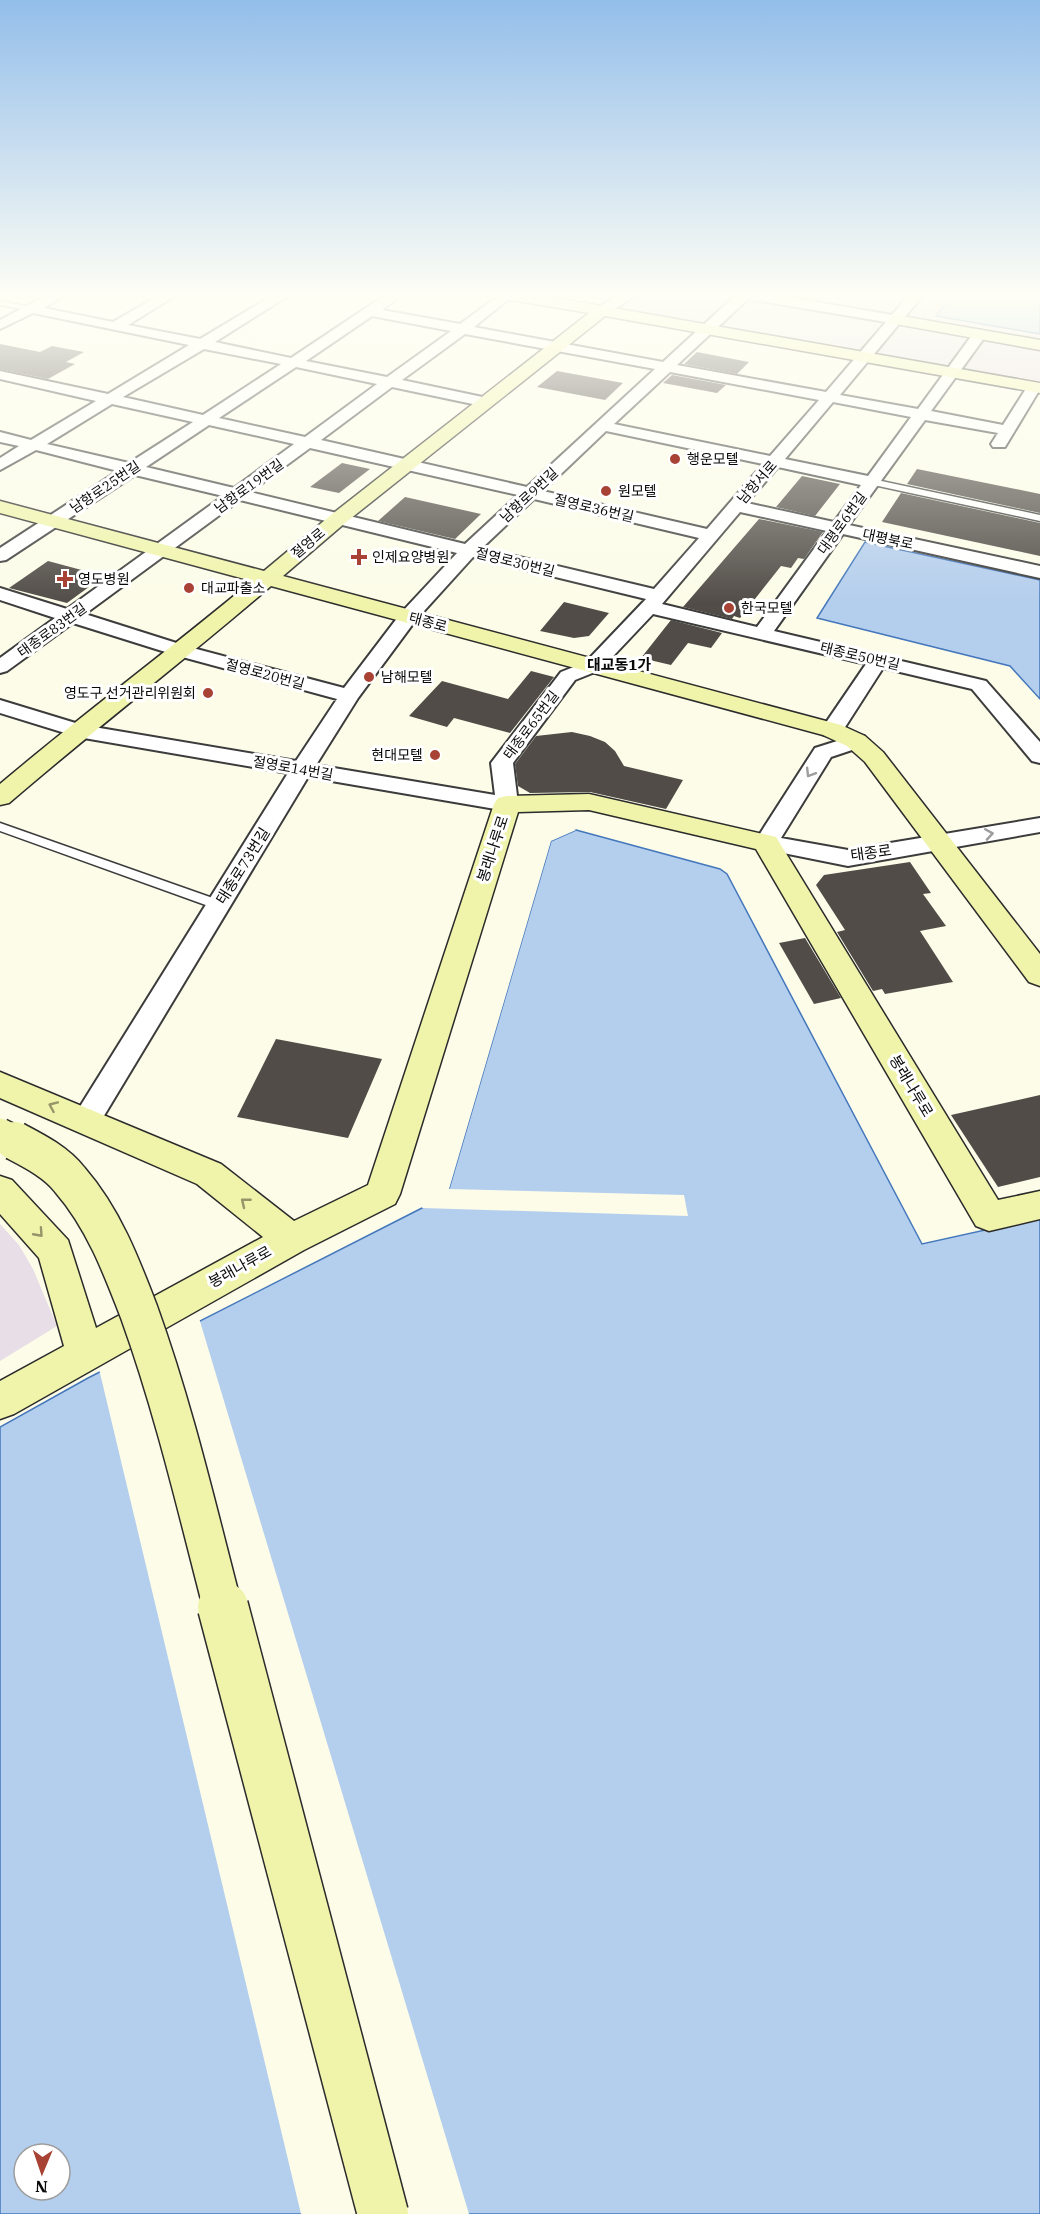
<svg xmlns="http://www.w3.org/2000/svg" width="1040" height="2214" font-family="'IBM Plex Serif','Noto Sans KR',serif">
<rect width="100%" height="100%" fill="#fcfce9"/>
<path fill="#e8dee7" d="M597 294H953L937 317 1040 334V381L614 310Z
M0 1224 19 1245 33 1269 57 1326 0 1361Z"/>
<path fill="#b4ceed" stroke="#47b" stroke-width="1.5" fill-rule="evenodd" d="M953 294H1040V334L936 316Z
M865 542 1040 580V699L1010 666 817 618Z
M576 830 720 869 727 874 922 1244 1040 1218V2214H0V1427L88 1378 422 1208 449 1189 551 841ZM24 2154H60V2190H24Z"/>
<path fill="#fcfce9" d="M570 829 576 830 551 841 449 1189 684 1195 688 1216 422 1208 423 1204 447 1188 549 840Z
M199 1318 469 2214H301L99 1369Z"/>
<path fill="#514c47" d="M0 344 40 352 52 346 84 352 66 362 75 364 48 379 0 369Z
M697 352 749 362 737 374 684 364Z
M557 371 623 383 605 400 537 387Z
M672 375 726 385 717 393 663 383Z
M342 463 370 469 339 493 310 487Z
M917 469 1040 494V513L907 484Z
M802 476 840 484 815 516 776 507Z
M901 493 1040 523V556L882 522Z
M405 497 481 514 455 539 378 521Z
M759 519 823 532 804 559 798 558 791 568 781 566 740 618 734 616 732 619 683 607Z
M48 561 104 576 67 603 9 588Z
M564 602 609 613 589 636 574 638 540 631Z
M671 620 722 633 711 648 688 643 671 665 641 658Z
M531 671 554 677 510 733 454 718 447 727 409 716 442 681 508 699Z
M572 732 590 736 605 742 615 751 624 766 683 780 666 809 590 792 530 793 518 786 515 764 536 736Z
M910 862 931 893 923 894 946 926 920 931 953 982 885 994 882 989 873 991 837 932 845 930 816 885 824 875Z
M805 938 841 998 814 1004 779 943Z
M276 1039 382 1059 348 1138 237 1117Z
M1040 1095V1177L998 1187 951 1115Z"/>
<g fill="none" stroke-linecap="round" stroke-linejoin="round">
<g stroke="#3c3c3c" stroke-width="3">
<path id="lane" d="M0 301 31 307 35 309 31 311 0 305Z
M872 479 1040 515V521L869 484 868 482Z
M0 823 224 902 226 905 224 908H214L0 831Z"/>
</g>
<g stroke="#3c3c3c" stroke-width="4">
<path id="street" d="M49 294H66L44 308 113 322 161 294H178L128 325 200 339 275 294H291L215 342 291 358 387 294H403L382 310 460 324 501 294H515L474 327 663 362 737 294H770L892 315 910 294H924L840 395 918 409 975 331 980 330 987 334 931 411 1003 425 1029 384H1039L1040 389 1005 447H993L991 444 998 433 925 420 849 525 1040 566V578L843 534 774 631 986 681 1040 742V763L1032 761 972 689 883 668 840 735 832 736 824 735 821 730 866 664 653 614 600 670 575 680 513 763 518 804 515 809 507 811 308 777 96 1129 86 1132 76 1129 72 1121 76 1113 288 773 78 737 0 713V700L82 725 296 761 337 699 175 655 73 623 7 671 0 673V658L55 618 0 600V588L67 609 223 496 135 475 6 560 0 561V548L118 471 36 450 0 470V458L19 446 0 442V432L31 440 96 401 0 379V371L108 394 189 345 33 313 0 329V320ZM748 299 886 322 826 392 677 365ZM372 316 451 331 387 377 306 361ZM465 334 655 369 527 487 321 440 392 387 487 407 492 405 495 402 492 399 402 380ZM204 349 281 364 203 415 123 397ZM296 367 377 384 305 437 219 418ZM670 372 819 400 770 456 614 424ZM833 402 911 417 868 476 785 459ZM112 404 193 422 129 463 47 444ZM209 425 294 444 234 488 146 467ZM606 431 763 464 707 529 543 491ZM310 448 518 495 465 544 250 492ZM778 467 861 485 834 522 747 503ZM534 499 699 538 654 589 482 548ZM240 500 457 553 401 613 344 688 189 647 85 614ZM740 512 827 531 757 627 662 604ZM473 557 646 599 586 662 561 672 491 763 495 795 316 765 358 698 415 621Z
M621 294H637L607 314H597L595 311 597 308Z
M856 735 864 736 867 741 864 746 831 757 781 838 848 850 1040 818V832L848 866 758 848 754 843 815 748Z"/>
</g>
<g stroke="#2b2b2b" stroke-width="3">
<path id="secondary" d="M498 294H534L1040 383V393L605 316 345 523 283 576 841 725 865 736 883 752 1040 954V986L1029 982 865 762 847 746 823 735 271 586C185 660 95 729 9 803L0 805V784C83 714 169 650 252 581L0 513V501L264 571 331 515 589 313 505 299Z
M896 315 1040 340V350L890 323 888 320 890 317Z
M589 794 776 837 998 1200 1040 1191V1219L989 1231 976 1226 756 849 589 810 518 812 400 1194 395 1204 304 1250 14 1414 0 1419V1381L64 1346 39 1258 0 1214V1176L12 1180 68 1240 96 1328 263 1237 197 1184 0 1098V1072L221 1164 294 1221 368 1185 494 804 498 798 507 796Z"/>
</g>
<use href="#lane" fill="#fff" fill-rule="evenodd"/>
<use href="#street" fill="#fff" fill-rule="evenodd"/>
<use href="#secondary" fill="#f0f4ab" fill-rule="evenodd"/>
<g stroke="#2b2b2b" stroke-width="32" stroke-linecap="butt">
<path id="secondary-bridge-far2" d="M0 1133 18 1142"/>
</g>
<g stroke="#2b2b2b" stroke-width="41" stroke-linecap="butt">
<path id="secondary-bridge-far1" d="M15 1141C34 1151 56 1162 70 1180 103 1218 121 1265 139 1312 174 1409 197 1509 223 1609"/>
</g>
<g stroke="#2b2b2b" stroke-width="53" stroke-linecap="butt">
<path id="secondary-bridge" d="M223 1607 383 2214"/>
</g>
<use href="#secondary-bridge-far2" stroke="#f0f4ab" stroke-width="29"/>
<use href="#secondary-bridge-far1" stroke="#f0f4ab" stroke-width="38"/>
<use href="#secondary-bridge" stroke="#f0f4ab" stroke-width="50"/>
</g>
<defs><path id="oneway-chevron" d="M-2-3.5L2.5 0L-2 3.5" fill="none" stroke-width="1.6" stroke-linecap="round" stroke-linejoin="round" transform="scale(1.5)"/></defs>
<g stroke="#9d9d9d">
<use href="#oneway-chevron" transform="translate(810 773) rotate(122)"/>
<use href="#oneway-chevron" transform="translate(989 834) rotate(-9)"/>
</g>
<g stroke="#94966a">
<use href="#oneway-chevron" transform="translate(53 1106) rotate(-156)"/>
<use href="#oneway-chevron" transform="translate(245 1202) rotate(-141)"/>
<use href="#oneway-chevron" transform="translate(39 1233) rotate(48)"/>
</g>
<linearGradient id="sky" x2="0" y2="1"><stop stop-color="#93beea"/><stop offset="0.49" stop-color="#fefef5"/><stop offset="1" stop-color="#fefef5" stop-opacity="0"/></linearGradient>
<rect width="1040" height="604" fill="url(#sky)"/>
<g fill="#a74234" stroke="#fff" stroke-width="2">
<circle cx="675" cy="459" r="6"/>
<circle cx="606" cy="491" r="6"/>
<path d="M356 548h6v6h6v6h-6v6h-6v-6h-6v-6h6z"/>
<path d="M62 570h6v6h6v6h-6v6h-6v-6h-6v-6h6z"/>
<circle cx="189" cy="588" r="6"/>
<circle cx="729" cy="608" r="6"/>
<circle cx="369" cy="677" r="6"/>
<circle cx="208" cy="693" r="6"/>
<circle cx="435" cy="755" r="6"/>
</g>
<g text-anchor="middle" stroke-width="6" stroke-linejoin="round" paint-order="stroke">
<g font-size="14" fill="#090909" stroke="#fff" text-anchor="start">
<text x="687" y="464">행운모텔</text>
<text x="618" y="496">원모텔</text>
<text x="372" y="562">인제요양병원</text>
<text x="78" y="584">영도병원</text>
<text x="201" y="593">대교파출소</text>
<text x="741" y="613">한국모텔</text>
<text x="381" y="682">남해모텔</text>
<text x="196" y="698" text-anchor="end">영도구 선거관리위원회</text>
<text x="423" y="760" text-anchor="end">현대모텔</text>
</g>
<g font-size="14" fill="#090909" stroke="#fff">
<text transform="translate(757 482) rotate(-49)" y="5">남항서로</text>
<text transform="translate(249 486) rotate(-36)" y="5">남항로19번길</text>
<text transform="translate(105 487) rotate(-34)" y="5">남항로25번길</text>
<text transform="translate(529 495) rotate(-43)" y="5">남항로9번길</text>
<text transform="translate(594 508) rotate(13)" y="5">절영로36번길</text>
<text transform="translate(842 523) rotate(-54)" y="5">대평로6번길</text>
<text transform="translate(888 539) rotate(12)" y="5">대평북로</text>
<text transform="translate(308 543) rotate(-40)" y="5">절영로</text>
<text transform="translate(515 562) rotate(14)" y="5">절영로30번길</text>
<text transform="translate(428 622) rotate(15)" y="5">태종로</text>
<text transform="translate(52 630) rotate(-36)" y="5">태종로83번길</text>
<text transform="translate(860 656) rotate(13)" y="5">태종로50번길</text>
<text transform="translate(265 674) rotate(15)" y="5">절영로20번길</text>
<text transform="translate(531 725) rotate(-53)" y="5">태종로65번길</text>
<text transform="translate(293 768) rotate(10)" y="5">절영로14번길</text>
</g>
<g font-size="15" font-weight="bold" fill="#090909" stroke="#fff">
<text x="619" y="670">대교동1가</text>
</g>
<g font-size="15" fill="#090909" stroke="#fff">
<text transform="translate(493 849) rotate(-72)" y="5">봉래나루로</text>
<text transform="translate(871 853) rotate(-8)" y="5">태종로</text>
<text transform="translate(243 866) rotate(-58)" y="5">태종로73번길</text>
<text transform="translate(911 1086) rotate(59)" y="5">봉래나루로</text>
<text transform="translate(240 1267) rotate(-29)" y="5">봉래나루로</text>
</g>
</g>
<g transform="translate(42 2172) rotate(182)"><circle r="28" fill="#ffffff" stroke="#9d9d9d" stroke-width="1.5"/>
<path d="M0-4.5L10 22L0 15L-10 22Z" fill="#a74234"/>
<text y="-9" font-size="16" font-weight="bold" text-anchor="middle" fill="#090909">N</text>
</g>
</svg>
